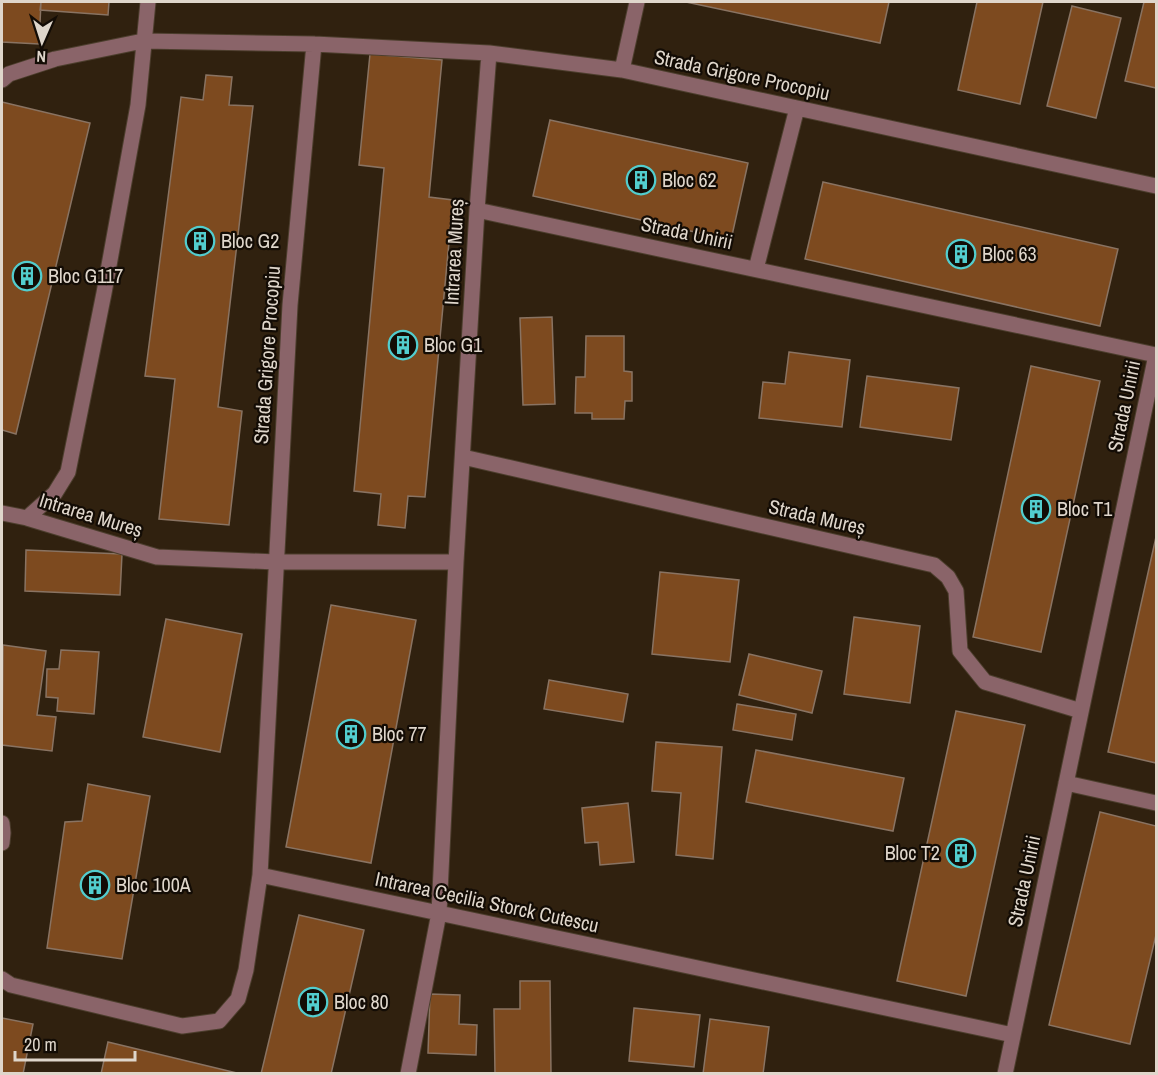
<svg xmlns="http://www.w3.org/2000/svg" width="1158" height="1075" font-family="'Archivo Narrow',sans-serif">
<rect width="100%" height="100%" fill="#30210f"/>
<path fill="#7d4a1f" stroke="#897362" stroke-width="1.5" d="M2 2H41L39 44 2 42Z
M41 2H109L108 15 40 10Z
M686 2H889L880 43Z
M977 2H1043L1020 104 958 90Z
M1144 2H1156V88L1125 81Z
M1072 6 1121 18 1096 118 1047 106Z
M370 54 442 60 429 197 453 200 425 497 408 496 405 528 378 525 381 494 354 491 384 168 359 165Z
M206 75 232 77 229 105 253 106 218 407 242 411 229 525 159 519 175 379 145 376 181 97 203 100Z
M2 102 90 123 16 434 2 430Z
M550 120 748 163 731 240 533 196Z
M823 182 1118 249 1100 326 805 259Z
M552 317 555 404 523 405 520 318Z
M586 336H624V371L632 372V401H625L624 419H592V413H575L576 377H585Z
M789 352 850 360 842 427 759 418 763 382 785 384Z
M1031 366 1100 381 1041 652 973 637Z
M867 376 959 388 951 440 860 427Z
M1156 537V763L1108 752Z
M26 550 122 554 120 595 25 591Z
M660 572 739 580 730 662 652 654Z
M331 605 416 620 371 863 286 847Z
M854 617 920 626 910 703 844 694Z
M166 619 242 634 220 752 143 737Z
M3 645 46 651 37 715 56 717 52 751 2 745Z
M61 650 99 652 94 714 57 711 58 698 46 697 47 669H59Z
M749 654 822 671 812 713 739 695Z
M549 680 628 694 623 722 544 709Z
M737 704 796 714 792 740 733 730Z
M956 711 1025 725 966 996 897 981Z
M656 742 722 747 713 859 676 855 681 793 652 791Z
M756 750 904 778 893 831 746 802Z
M88 784 150 796 122 959 47 948 65 822 82 821Z
M628 803 634 862 600 865 598 842 585 843 582 808Z
M1100 812 1156 826V935L1130 1044 1049 1025Z
M299 915 364 930 331 1074H261Z
M520 981H550L551 1074H495L494 1009H520Z
M430 994 460 995 459 1024 477 1025 476 1055 428 1053Z
M634 1008 700 1015 694 1067 629 1061Z
M2 1018 33 1024 23 1074H2Z
M710 1019 769 1027 763 1074H703Z
M108 1042 241 1074H101Z"/>
<g fill="none" stroke-linecap="round" stroke-linejoin="round">
<g stroke="#4c3e2d" stroke-width="17">
<path id="minor" d="M314 44 290 305 260 875 1013 1035
M622 70 637 2
M2 80 9 74 55 59 143 41 314 44 489 53 622 70 1156 186
M477 210 1156 355
M756 269 797 108
M463 457 934 565 948 577 956 591 960 651 985 682 1081 711
M2 513 27 518 157 557 276 562H456
M27 518 55 493 68 472 104 293 138 105 148 2
M1066 783 1156 803
M2 823 3 833 2 843
M2 979 11 985 182 1026 219 1021 238 999 246 970 260 875
M408 1074 439 913 456 562 477 210 489 53
M1005 1074 1156 355"/>
</g>
<use href="#minor" stroke="#8a6469" stroke-width="15"/>
</g>
<defs>
<g id="building-ring" transform="scale(1.5)"><circle r="9.5" fill="#130c05" stroke="#52cdce" stroke-width="1.5"/><path d="M-4-6H4V6H1V3H-1V6H-4ZM-2.5-4.3h1.7v1.8h-1.7ZM.8-4.3h1.7v1.8H.8ZM-2.5-1h1.7V.8h-1.7ZM.8-1h1.7V.8H.8Z" fill="#52cdce"/></g>
</defs>
<g fill-rule="evenodd">
<use href="#building-ring" x="641" y="180"/>
<use href="#building-ring" x="200" y="241"/>
<use href="#building-ring" x="961" y="254"/>
<use href="#building-ring" x="27" y="276"/>
<use href="#building-ring" x="403" y="345"/>
<use href="#building-ring" x="1036" y="509"/>
<use href="#building-ring" x="351" y="734"/>
<use href="#building-ring" x="961" y="853"/>
<use href="#building-ring" x="95" y="885"/>
<use href="#building-ring" x="313" y="1002"/>
</g>
<g text-anchor="middle" stroke-width="4.5" stroke-linejoin="round" paint-order="stroke">
<g font-size="20" fill="#dfd6cb" stroke="#130c05">
<text transform="translate(742 75) rotate(12)" y="7">Strada Grigore Procopiu</text>
<text transform="translate(687 233) rotate(12)" y="7">Strada Unirii</text>
<text transform="translate(454 252) rotate(-87)" y="7">Intrarea Mureș</text>
<text transform="translate(267 355) rotate(-86)" y="7">Strada Grigore Procopiu</text>
<text transform="translate(1124 406) rotate(-78)" y="7">Strada Unirii</text>
<text transform="translate(91 515) rotate(17)" y="7">Intrarea Mureș</text>
<text transform="translate(817 517) rotate(13)" y="7">Strada Mureș</text>
<text transform="translate(1024 881) rotate(-78)" y="7">Strada Unirii</text>
<text transform="translate(487 902) rotate(12)" y="7">Intrarea Cecilia Storck Cutescu</text>
</g>
<g font-size="20" fill="#dfd6cb" stroke="#130c05" text-anchor="start">
<text x="662" y="187">Bloc 62</text>
<text x="221" y="248">Bloc G2</text>
<text x="982" y="261">Bloc 63</text>
<text x="48" y="283">Bloc G117</text>
<text x="424" y="352">Bloc G1</text>
<text x="1057" y="516">Bloc T1</text>
<text x="372" y="741">Bloc 77</text>
<text x="940" y="860" text-anchor="end">Bloc T2</text>
<text x="116" y="892">Bloc 100A</text>
<text x="334" y="1009">Bloc 80</text>
</g>
</g>
<rect width="1158" height="1075" fill="none" stroke="#dfd6cb" stroke-width="6"/>
<g transform="translate(42 42) rotate(183)" stroke="#130c05" stroke-width="4.5" paint-order="stroke">
<path d="M0-4.5L10 22L0 15L-10 22Z" fill="#dfd6cb"/>
<text y="-9" font-size="16" font-weight="bold" text-anchor="middle" fill="#dfd6cb">N</text>
</g>
<path d="M15 1051v9h120v-9" fill="none" stroke="#dfd6cb" stroke-width="3"/>
<text x="24" y="1051" font-size="18" fill="#dfd6cb" stroke="#130c05" stroke-width="4.5" paint-order="stroke">20 m</text>
</svg>
